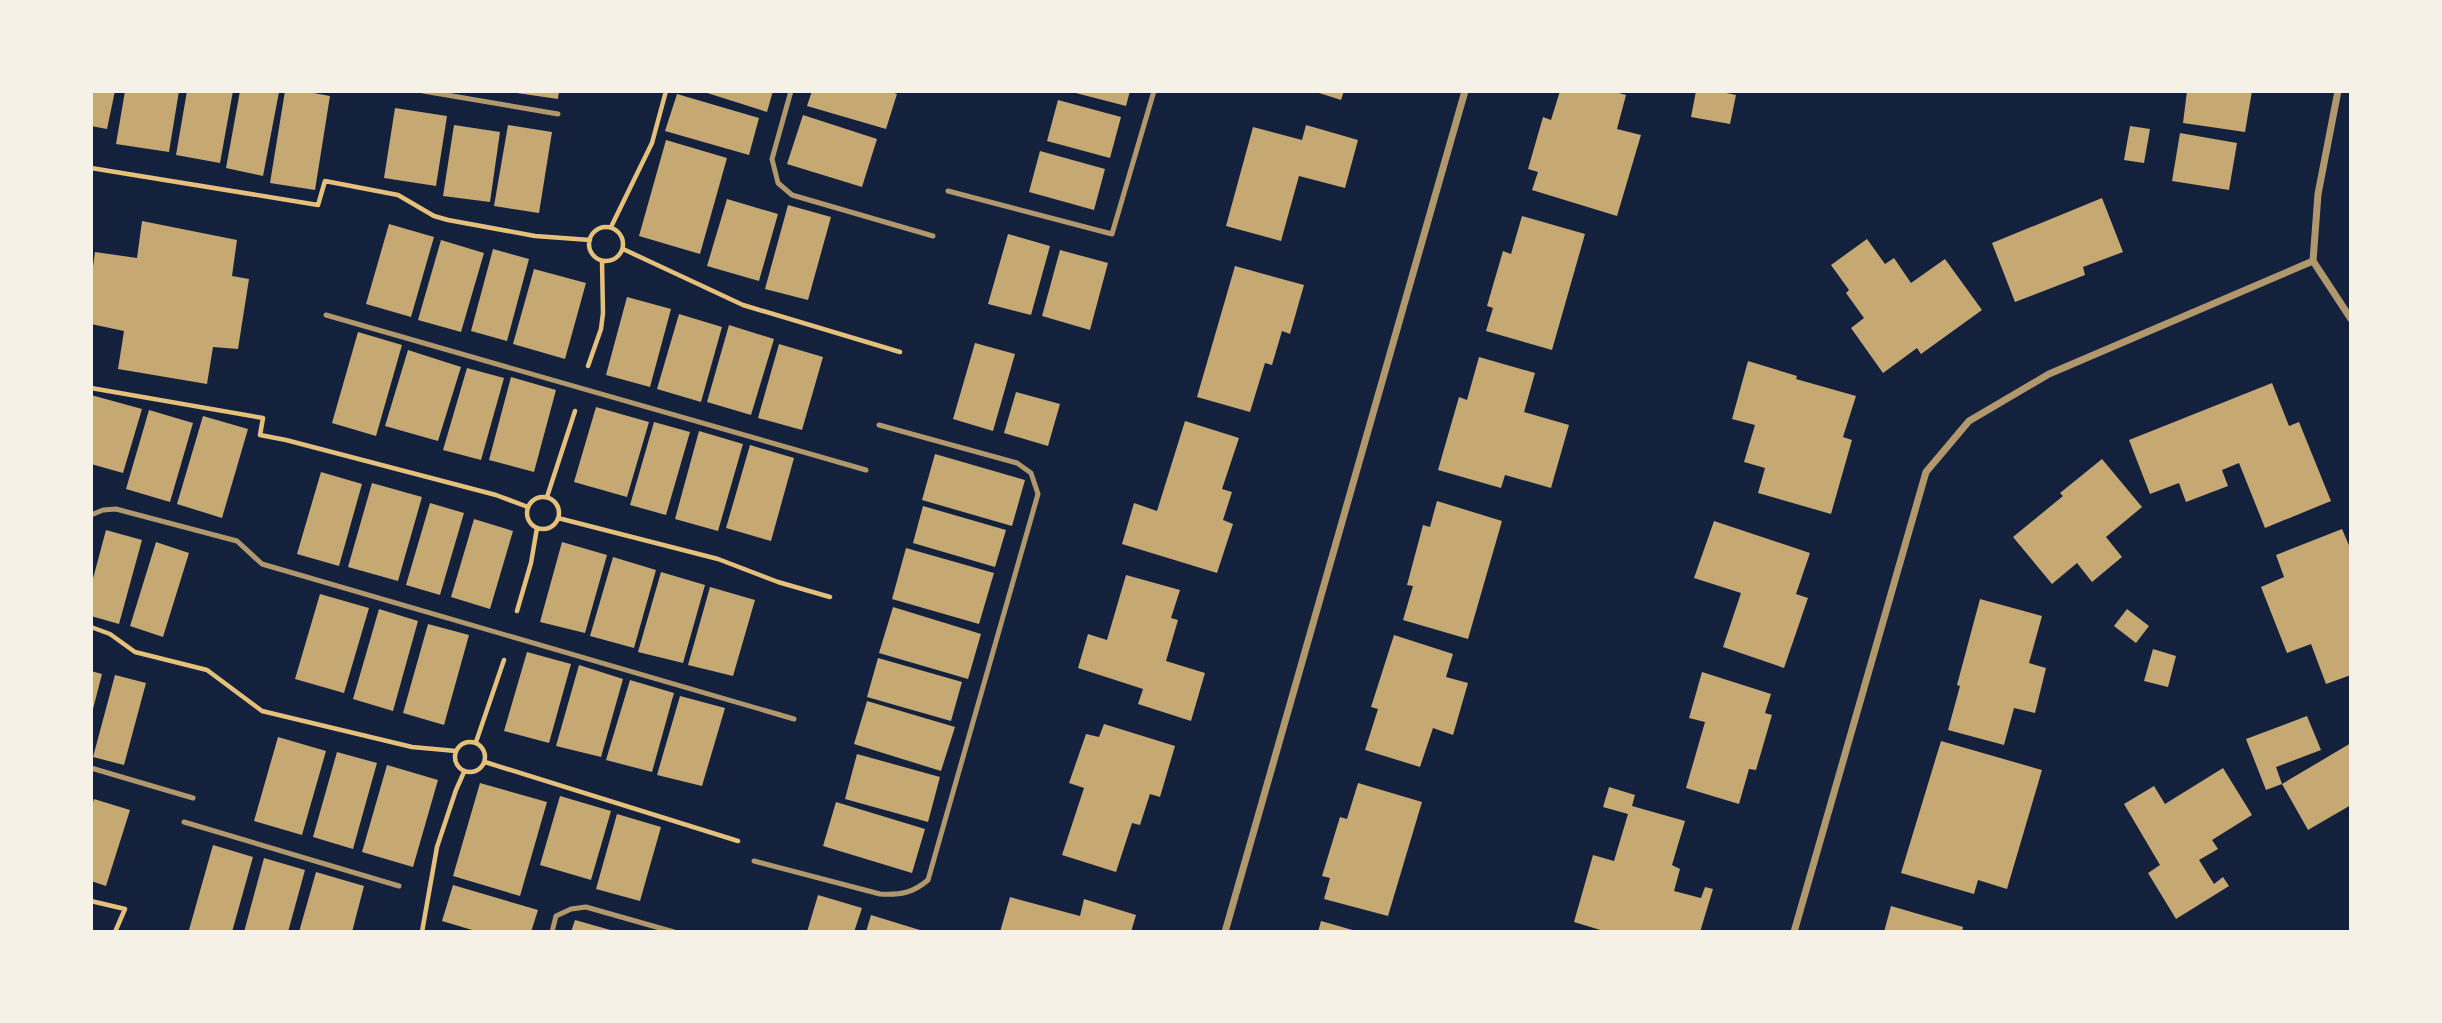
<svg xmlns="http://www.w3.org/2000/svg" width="2442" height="1023" font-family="Overpass,sans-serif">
<rect width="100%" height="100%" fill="#14213d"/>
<path fill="#c6a872" d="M91 91H115L107 129 91 126Z
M125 91H179L169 152 116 144Z
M187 91H233L220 163 176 155Z
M240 91 279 92 263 176 226 168Z
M285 91H303L330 96 315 190 270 183Z
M503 91H559L558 99Z
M701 91H773L767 112Z
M812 91H888L897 94 886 129 807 106Z
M1068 91H1130L1126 106Z
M1313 91H1344L1341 100Z
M1560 91H1612L1626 95 1617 129 1641 135 1617 216 1532 190 1538 172 1528 169 1543 117 1551 120Z
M1696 91H1717L1736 95 1730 124 1691 117Z
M2187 91H2252L2245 132 2183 123Z
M677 94 759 118 749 155 665 131Z
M1058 100 1121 117 1110 158 1047 141Z
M395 108 447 116 436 186 384 178Z
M803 115 877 139 862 187 787 164Z
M454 125 500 132 490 202 443 196Z
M508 125 552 132 539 213 494 206Z
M1306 125 1358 140 1345 188 1299 176 1281 241 1226 226 1253 127 1302 140Z
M2130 126 2150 129 2144 163 2124 160Z
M2180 133 2237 143 2229 190 2172 181Z
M666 140 727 158 700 254 639 236Z
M1040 151 1105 169 1094 210 1029 192Z
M2102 198 2123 252 2083 267 2085 275 2015 302 1992 243Z
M727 199 778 214 759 281 707 266Z
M788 205 831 217 808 300 765 289Z
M1522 216 1585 234 1552 350 1486 331 1493 308 1487 306 1503 251 1511 254Z
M142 221 237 240 232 276 249 279 238 349 213 347 207 384 118 369 124 331 91 324V281L95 252 137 258Z
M389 224 434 237 411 317 366 304Z
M1008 234 1050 246 1031 315 988 304Z
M1867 239 1885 264 1894 258 1911 283 1945 259 1982 310 1921 354 1917 348 1883 373 1851 328 1864 318 1846 293 1849 290 1831 265Z
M441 240 484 253 461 332 418 320Z
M493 249 529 259 507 341 471 331Z
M1060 250 1108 263 1090 330 1042 316Z
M1235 266 1304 285 1290 334 1282 331 1272 365 1265 363 1250 412 1197 397Z
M534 269 586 283 565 359 513 344Z
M627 297 671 309 650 387 606 375Z
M679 314 722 327 701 402 657 389Z
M729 325 774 339 751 415 707 402Z
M358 332 402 345 376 436 332 423Z
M975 343 1015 354 993 431 953 419Z
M779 344 823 357 802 430 758 418Z
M408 350 461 367 438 441 385 426Z
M1479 357 1535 373 1524 412 1569 425 1551 488 1505 475 1501 488 1438 470 1459 397 1467 400Z
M1748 361 1797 376 1796 379 1856 396 1843 437 1852 440 1831 514 1758 493 1765 468 1744 462 1755 425 1732 419Z
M467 368 504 378 481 460 443 450Z
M511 377 556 390 534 472 489 460Z
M2272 383 2289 426 2299 422 2331 501 2265 528 2239 463 2222 470 2228 486 2186 502 2179 483 2150 494 2129 440Z
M1016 392 1060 404 1048 446 1004 433Z
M91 395 142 409 123 473 91 464Z
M596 407 649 422 627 497 574 482Z
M149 410 193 423 170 502 126 489Z
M203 416 248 429 222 518 177 504Z
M1185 421 1239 438 1222 489 1232 492 1223 520 1233 524 1217 573 1122 544 1134 503 1157 511Z
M654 422 690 432 666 515 630 505Z
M699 431 743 444 718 531 675 519Z
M750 445 794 458 771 541 726 528Z
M935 454 1025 480 1012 526 922 500Z
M2102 459 2142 507 2106 537 2122 557 2092 582 2077 563 2052 584 2013 537 2063 496 2060 493Z
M321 472 362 484 339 566 297 554Z
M372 483 422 497 398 581 348 567Z
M1437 501 1502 521 1468 639 1403 620 1413 586 1407 585 1423 525 1430 527Z
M430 503 464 513 440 595 406 585Z
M923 506 1006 530 995 567 913 543Z
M474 519 513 531 490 609 451 597Z
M1714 521 1810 553 1796 594 1808 598 1784 668 1723 647 1741 593 1694 578Z
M2342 529 2351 550V675L2326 684 2311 644 2287 653 2261 587 2284 577 2276 555Z
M106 530 142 540 119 624 91 616V586Z
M156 542 189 553 163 637 130 626Z
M562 542 607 555 585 633 540 622Z
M906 548 994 573 979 624 892 599Z
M613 557 656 570 634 648 590 636Z
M661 572 705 585 683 663 638 652Z
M1126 575 1180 590 1171 618 1178 620 1166 661 1205 673 1191 721 1138 704 1143 689 1078 668 1088 634 1107 640Z
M710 587 755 600 733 676 688 665Z
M320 594 369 608 344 693 295 679Z
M1980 599 2042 616 2029 663 2046 668 2035 713 2014 708 2004 745 1948 730 1960 686 1957 685Z
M893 607 981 634 968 679 879 653Z
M379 609 418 621 393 711 353 699Z
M2127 609 2149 626 2136 643 2114 626Z
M428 624 469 635 444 725 403 713Z
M1394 635 1453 654 1446 677 1468 683 1453 735 1433 728 1420 767 1365 750 1378 709 1371 707Z
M2153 649 2176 656 2168 687 2144 681Z
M527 652 571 664 549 743 504 731Z
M878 658 962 682 951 721 867 697Z
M579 665 623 679 601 757 556 746Z
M91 671 102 674 92 713 91 712Z
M1702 672 1771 694 1765 713 1772 715 1756 770 1749 769 1739 804 1686 788 1705 722 1689 718Z
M115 675 146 683 124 765 93 757Z
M630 680 674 693 652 772 606 760Z
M680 696 725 708 702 786 657 775Z
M867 701 955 727 941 771 854 744Z
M2307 716 2321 750 2276 767 2282 784 2266 790 2246 739Z
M1104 724 1175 746 1160 797 1150 794 1140 825 1132 823 1116 872 1062 855 1084 788 1069 783 1086 734 1099 737Z
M278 737 326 751 302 835 254 821Z
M1941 741 2042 770 2007 889 1978 880 1974 894 1901 873Z
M2351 743V805L2308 830 2282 784Z
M337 752 377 763 353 849 313 837Z
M857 754 940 777 928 822 845 799Z
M387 765 438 780 413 867 362 852Z
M2223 768 2252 815 2212 840 2218 849 2199 860 2214 884 2223 877 2229 886 2176 919 2148 873 2160 865 2124 804 2154 786 2165 804Z
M480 783 547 802 520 896 453 876Z
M1358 783 1422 802 1388 916 1324 899 1330 878 1322 876 1340 817 1347 819Z
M1609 787 1635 795 1632 806 1685 821 1672 865 1680 869 1674 891 1701 898 1705 887 1713 889 1700 932H1607L1574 922 1593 855 1614 861 1628 814 1603 807Z
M560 796 611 811 591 880 540 865Z
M94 799 130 810 106 886 91 881V809Z
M836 802 925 829 912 873 823 846Z
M617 814 661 827 640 901 596 889Z
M213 845 253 857 232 932 189 930Z
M264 858 305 870 288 932H244Z
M316 872 364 886 352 932H299Z
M453 885 538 910 531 932H479L442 921Z
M818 895 862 908 854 932H807Z
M1010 897 1080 916 1084 899 1136 915 1131 932H1000Z
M1891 906 1963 927 1962 932H1884Z
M871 915 923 931V932H866Z
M575 920 614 931 613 932H571Z
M1321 921 1356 931V932H1318Z"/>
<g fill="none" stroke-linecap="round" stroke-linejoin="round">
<path stroke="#e5c07b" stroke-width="4.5" d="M91 168 318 205 325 181 398 195 434 216 448 220 535 236 590 240
M589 244a17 17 0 1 1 34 0a17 17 0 1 1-34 0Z
M611 227 652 143 666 91
M623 249 743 305 900 352
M588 366 601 329 603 313 602 261
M91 388 263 418 260 435 286 440 496 495 528 507
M547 497 575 411
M527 513a16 16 0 1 1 32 0a16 16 0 1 1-32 0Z
M558 518 718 559 778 582 830 597
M517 611 531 563 537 528
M91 627 110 634 135 652 207 670 262 711 412 747 456 751
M455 757a15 15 0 1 1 30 0a15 15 0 1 1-30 0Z
M476 742 504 660
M485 762 738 841
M91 901 125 909 115 932
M422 932 437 847 456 790 464 772"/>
<path stroke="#b1986c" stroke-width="5" d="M423 91 558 114
M791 91 772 159 778 183 792 195 933 236
M948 191 1112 234 1154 91
M326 315 866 470
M91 515 103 510 116 509 237 541 262 564 794 719
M91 768 193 798
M184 822 399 886
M754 861 880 894C901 895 913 893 928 880L1038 494 1031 473 1017 463 879 425
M552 932 556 916 571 909 586 907 674 932"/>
<path stroke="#b1986c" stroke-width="7" d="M2338 91 2318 194 2313 261 2351 319
M1225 932 1465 91
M1794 932 1926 472 1969 421 2049 374 2313 261"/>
</g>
<rect width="2442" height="1023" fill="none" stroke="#f6f1e7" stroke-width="186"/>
</svg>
